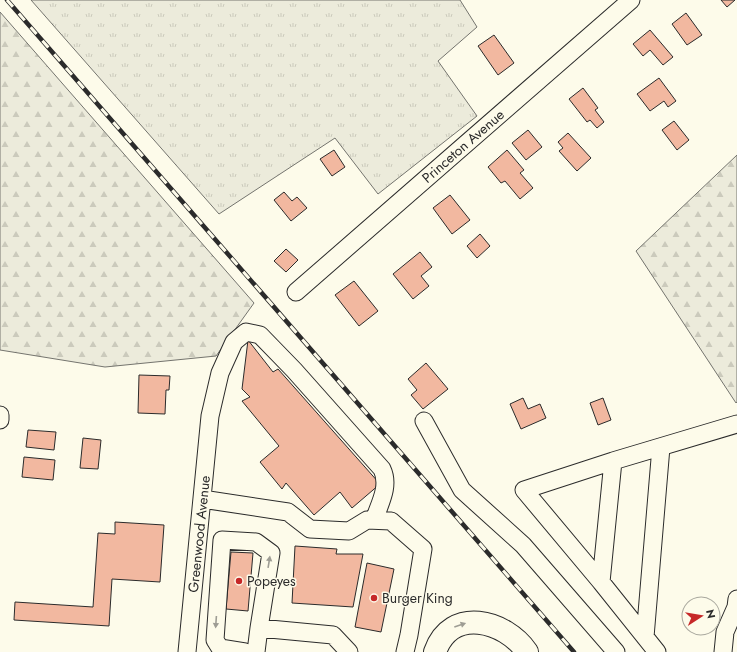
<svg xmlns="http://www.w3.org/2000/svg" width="737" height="652" font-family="Jost,sans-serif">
<defs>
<pattern id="grass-tufts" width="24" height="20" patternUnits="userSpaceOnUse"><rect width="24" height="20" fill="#ecebdb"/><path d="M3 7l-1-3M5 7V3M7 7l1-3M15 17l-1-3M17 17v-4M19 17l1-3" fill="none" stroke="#cbcabc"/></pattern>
<pattern id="forest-firs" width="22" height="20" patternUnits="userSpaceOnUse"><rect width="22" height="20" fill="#ecebdb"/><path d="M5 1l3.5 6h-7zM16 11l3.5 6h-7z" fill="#cbcabc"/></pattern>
</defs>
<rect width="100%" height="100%" fill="#fdfbea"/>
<path fill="url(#grass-tufts)" stroke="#74746e" d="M31 0H460L477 27 438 61 477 116 378 194 335 138 219 214Z"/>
<path fill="url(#forest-firs)" stroke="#74746e" d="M0 12 254 303 216 356 105 367 0 350Z
M737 155V402L736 403 636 251Z"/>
<path fill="#f2b8a0" stroke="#2b2b2b" d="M721 0H735L727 7Z
M686 13 702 35 687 45 672 24Z
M650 30 673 57 663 65 650 50 643 56 633 44Z
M494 35 514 63 498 75 478 46Z
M659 78 676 101 668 107 664 101 650 111 637 94Z
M583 88 598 108 595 110 604 122 597 128 590 120 587 122 569 99Z
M674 121 689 140 677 150 662 130Z
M528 130 542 147 526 160 512 143Z
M568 133 591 158 577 171 559 151 563 148 558 142Z
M334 150 345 167 332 176 320 159Z
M507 150 524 170 520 173 533 188 520 199 505 181 501 183 488 167Z
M284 192 292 201 297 197 307 208 291 221 274 200Z
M450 195 470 220 452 234 433 208Z
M480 234 490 246 477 258 467 246Z
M286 249 298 260 286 272 274 261Z
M420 252 432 267 421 276 429 286 413 299 393 274Z
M354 281 378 311 359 326 335 295Z
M248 340 273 372 278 369 380 484 352 508 340 492 314 515 286 483 282 489 260 462 279 446 242 401 250 397 242 389Z
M426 363 448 389 423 409 411 395 417 390 408 379Z
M139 375 170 376 169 390H166L165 414 138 413Z
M523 398 528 409 540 404 546 418 521 429 510 404Z
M603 398 611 420 598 425 590 403Z
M28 430 56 432 54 450 26 447Z
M83 438 101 440 98 469 80 468Z
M24 457 55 460 53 480 22 477Z
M115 522 164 525 160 582 112 579 109 626 14 620 15 602 93 607 98 533 115 534Z
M295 546 337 549 336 554H363L353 607 292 603Z
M231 552 253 553 248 611 226 609Z
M367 563 394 569 381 632 355 627Z"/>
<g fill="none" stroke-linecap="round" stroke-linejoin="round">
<g stroke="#2b2b2b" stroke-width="19">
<path id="minor" d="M296 292 631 0
M0 420V415
M424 421 462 490 523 545 616 652
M202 499 288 512 310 529 349 531 367 520 391 521 423 549 409 635 405 652
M601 582 613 461
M645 637 661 447
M187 652 210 416 220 373 234 342 246 332 260 335 294 370 382 469C390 486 380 503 374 520
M245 652 220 648 215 640 222 540 256 542 271 553 259 628
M256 652 259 628 333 635 349 652
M657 652 601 582 524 490 613 461 737 424
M723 652 725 632 736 607 737 599"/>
</g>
<g stroke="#2b2b2b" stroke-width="24">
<path id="major" d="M435 652C451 606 505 620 527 652"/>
</g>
<use href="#minor" stroke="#fdfbea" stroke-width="17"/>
<use href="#major" stroke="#fdfbea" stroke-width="22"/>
<g stroke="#2b2b2b" stroke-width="4.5">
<path id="rail" d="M7 0 574 652"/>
</g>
<use href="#rail" stroke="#fdfbea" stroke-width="3" stroke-dasharray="9" stroke-linecap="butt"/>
</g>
<defs><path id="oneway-solid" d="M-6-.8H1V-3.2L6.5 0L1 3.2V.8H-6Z"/></defs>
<g fill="#9e9d94">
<use href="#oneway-solid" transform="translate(269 562) rotate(-81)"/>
<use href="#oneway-solid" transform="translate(216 622) rotate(94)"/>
<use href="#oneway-solid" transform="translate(460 625) rotate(-19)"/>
</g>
<g fill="#c62828" stroke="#fdfbea" stroke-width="1.5">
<circle cx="239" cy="581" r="4"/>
<circle cx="374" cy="598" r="4"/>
</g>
<g text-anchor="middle" stroke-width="3" stroke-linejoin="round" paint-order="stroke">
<g font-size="14" fill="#2b2b2b" stroke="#fdfbea">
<text transform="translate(463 146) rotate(-41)" y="5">Princeton Avenue</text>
<text transform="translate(199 534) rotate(-84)" y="5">Greenwood Avenue</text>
</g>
<g font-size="14" fill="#2b2b2b" stroke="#fdfbea" text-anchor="start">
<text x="247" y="586">Popeyes</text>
<text x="382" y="603">Burger King</text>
</g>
</g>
<g transform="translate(701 616) rotate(78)"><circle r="19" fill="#fdfbea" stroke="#a9a89e"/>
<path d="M0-3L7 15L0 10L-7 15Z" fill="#c62828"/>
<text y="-6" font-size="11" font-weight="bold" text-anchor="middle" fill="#2b2b2b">N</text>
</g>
</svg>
